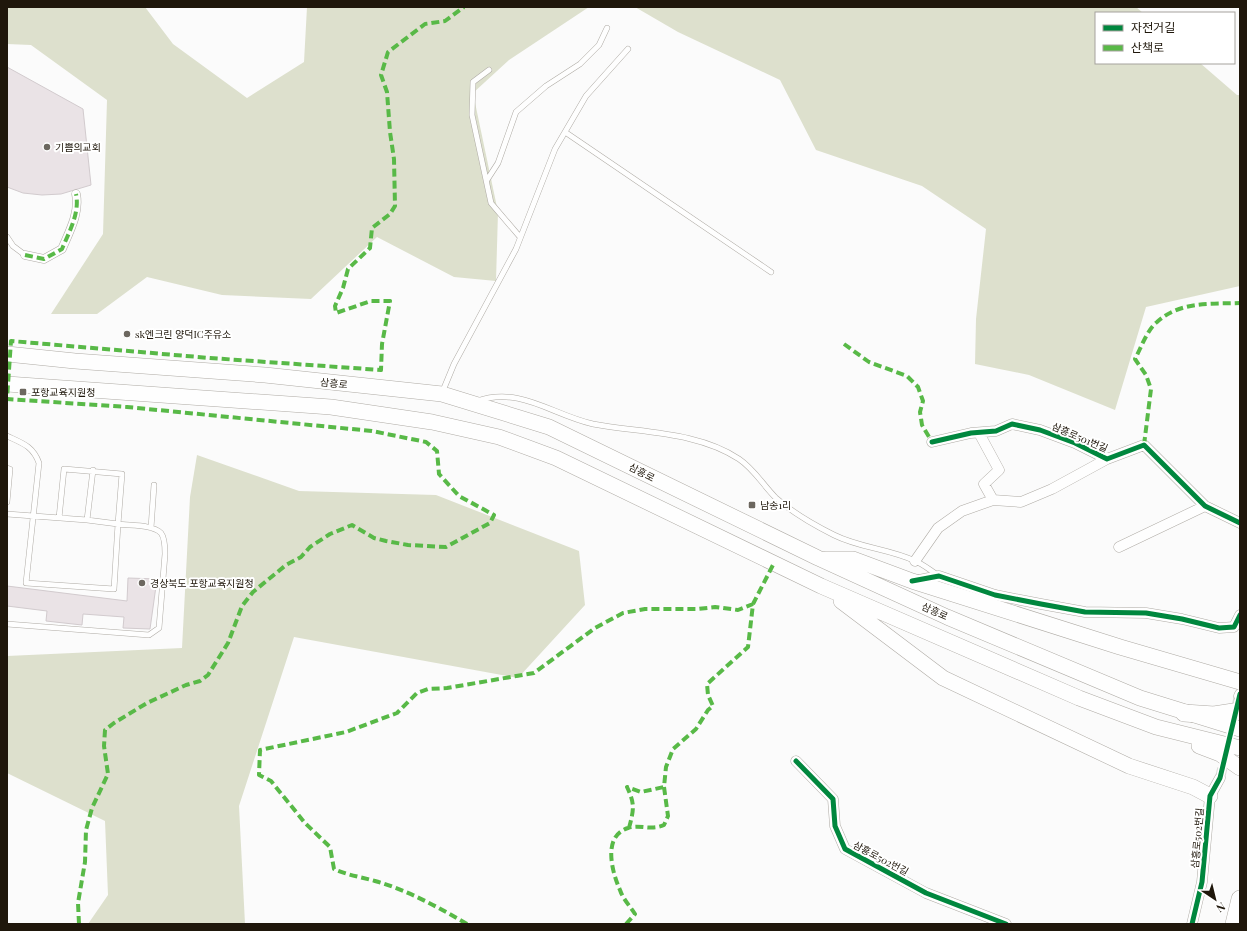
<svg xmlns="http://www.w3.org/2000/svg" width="1247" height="931" font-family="'Playfair Display','Noto Sans KR',serif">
<rect width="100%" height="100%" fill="#fbfbfb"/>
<path fill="#dde0cd" d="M7 7H145L173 44 247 98 304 62 307 7H589L509 60 473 93 498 212 496 281 454 277 377 237 311 299 222 295 147 277 97 314H51L103 234 107 100 31 45 7 44Z
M635 7H1136L1143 13H1096V63H1200L1237 95H1240V286L1146 307 1115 410 1029 375 975 364 976 319 986 229 922 186 816 150 780 80 678 32Z
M197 455 299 491 436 495 579 551 585 605 518 678 294 637 239 806 245 924H88L108 895 105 821 7 773V656L182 648 190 497Z"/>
<path fill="#eae3e6" stroke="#d2cbce" d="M7 67 83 109 91 185 61 194 42 195 23 193 7 187Z
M128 578 157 579 150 629 123 628 124 617 83 614 82 625 46 621 47 611 7 606V586L127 601Z"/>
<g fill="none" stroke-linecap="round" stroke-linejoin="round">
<path stroke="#dad9d7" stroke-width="10" stroke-dasharray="10 5" stroke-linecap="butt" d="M1220 778 1239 696"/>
<g stroke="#afaba5" stroke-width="6">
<path id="service" d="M489 70 473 82 472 115 491 203 520 237
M565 132 771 272
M487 180 498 163 516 112 546 86 580 64 599 45 607 28
M7 237 13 246 25 255
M442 393 454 364 516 249 555 149 586 96 628 49
M477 401C521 386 552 415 593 424 640 433 697 431 739 459 754 469 763 485 776 498 793 513 814 525 834 535 860 548 890 549 915 561 923 564 931 571 938 575
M7 436C22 443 33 446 39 463L26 583 114 589 118 524C129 526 152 524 161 533 165 538 165 548 165 554L159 628 149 635 7 624
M7 468 10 469 7 502
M7 514 87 520 118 524 122 474 64 469 59 518
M87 520 93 470
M151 528 154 485"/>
</g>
<g stroke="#afaba5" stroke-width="9">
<path id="pedestrian" d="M25 255 44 259 62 249C69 232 80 213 76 194"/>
</g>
<g stroke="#afaba5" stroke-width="11">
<path id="minor" d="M979 433 999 470 984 484 993 500
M932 442 971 433 996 431 1012 424 1040 430 1075 443 1107 459 1144 445 1205 506 1240 523
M1119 547 1205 506
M915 561 938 528 962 511 993 500 1021 502 1052 489 1107 459
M914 581 939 576 995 595 1041 604 1085 612 1146 613 1182 619 1219 628 1234 627 1240 615
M1239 696 1240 694
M796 761 833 799 835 826 845 849 926 893 1006 924
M1192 924 1202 882 1210 796 1220 778"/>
</g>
<g stroke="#afaba5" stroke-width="16">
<path id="secondary" d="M7 354 75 361 265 375 442 394 549 427 818 558 947 617 1140 698 1240 729
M7 384 331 407 432 422 499 437 556 458 821 586 1079 698 1156 727 1240 748
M826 559H853L912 581 1120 647 1240 682
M841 601 943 678 1129 766 1193 787 1210 796
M1199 746 1220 754 1240 768"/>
</g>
<g stroke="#afaba5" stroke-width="18">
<path id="trunk" d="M1184 713 1214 715 1240 711
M1234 924 1240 899"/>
</g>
<use href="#service" stroke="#fefefe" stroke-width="5"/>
<use href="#pedestrian" stroke="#fefefe" stroke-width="8"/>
<use href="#minor" stroke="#fefefe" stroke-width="10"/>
<use href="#secondary" stroke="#fefefe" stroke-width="15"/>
<use href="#trunk" stroke="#fefefe" stroke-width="17"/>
<path stroke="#58b947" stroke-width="4" stroke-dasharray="8 4" stroke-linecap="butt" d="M25 255 44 259 62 249C69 232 80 213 76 194
M844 344 869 362 907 376 918 387 923 401 920 412 922 425 932 442
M1144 445 1151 389 1146 375 1135 359C1141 348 1147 330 1157 322 1180 301 1211 304 1240 303
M629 828C634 809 635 804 627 787L641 792 664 787
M79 924 78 903 85 862 86 830 92 808 108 774 104 746 105 730 114 723 147 703 186 685 200 681 208 675 228 643 242 606 253 592 286 565 301 557 310 547 330 534 352 525 374 538 386 541 408 545 446 547 490 523 494 515 459 496 439 474 437 451 426 442 372 431 127 407 7 399 11 341 210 358 381 370 382 344 390 301H371L336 313 335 306 343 288 348 269 370 248 372 228 390 214 395 206 394 159 390 132 387 92 381 75 388 52 425 24 445 21 464 7
M467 924C438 907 407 890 375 881 361 877 347 875 334 869L330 847 305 823 271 781 259 775 260 750 346 732 397 713 417 693 428 689 447 688 534 673 595 628 623 613 645 609H698L715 607 738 610 753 604
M626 924 635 914C630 906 623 899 620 890 612 872 602 836 628 828 640 824 651 831 664 825L668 816 664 787 666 767 673 749 696 729 708 710 713 706 708 695 707 684 748 647 753 604 774 563"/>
<g stroke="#fff" stroke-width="8">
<path id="cycleway" d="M932 442 971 433 996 431 1012 424 1040 430 1075 443 1107 459 1144 445 1205 506 1240 523
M912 581 939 576 995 595 1041 604 1085 612 1146 613 1182 619 1219 628 1234 627 1240 615
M796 761 833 799 835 826 845 849 926 893 1006 924
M1192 924 1202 882 1210 796 1220 778 1240 694"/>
</g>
<use href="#cycleway" stroke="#00873e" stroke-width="5"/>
</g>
<g fill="#6c675f" stroke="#fff" stroke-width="1.5">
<circle cx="47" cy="147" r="4"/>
<circle cx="127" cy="334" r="4"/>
<rect x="19" y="388" width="8" height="8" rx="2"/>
<rect x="748" y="501" width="8" height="8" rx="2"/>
<circle cx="142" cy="583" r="4"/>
</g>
<g text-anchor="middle" stroke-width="4" stroke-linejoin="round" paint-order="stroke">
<g font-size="10" fill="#1f170b" stroke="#fff" text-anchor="start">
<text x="55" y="151">기쁨의교회</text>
<text x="135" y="338">sk엔크린 양덕IC주유소</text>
<text x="31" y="396">포항교육지원청</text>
<text x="760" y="509">남송1리</text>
<text x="150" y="587">경상북도 포항교육지원청</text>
</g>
<g font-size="10" fill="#1f170b" stroke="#fff">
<text transform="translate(334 383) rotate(6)" y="4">삼흥로</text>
<text transform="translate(1080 437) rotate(23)" y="4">삼흥로501번길</text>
<text transform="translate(642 472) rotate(27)" y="4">삼흥로</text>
<text transform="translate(935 611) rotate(24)" y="4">삼흥로</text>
<text transform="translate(1197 838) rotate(-85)" y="4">삼흥로502번길</text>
<text transform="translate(881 858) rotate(28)" y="4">삼흥로502번길</text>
</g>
</g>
<rect width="1247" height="931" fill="none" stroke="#1f170b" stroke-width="16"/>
<rect x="1095" y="12" width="140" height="52" fill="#ffffff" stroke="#a5a29d"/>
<rect x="1103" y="25" width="20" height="6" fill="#00873e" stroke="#a5a29d"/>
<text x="1131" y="32" font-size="12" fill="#1f170b">자전거길</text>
<rect x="1103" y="45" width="20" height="6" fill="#58b947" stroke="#a5a29d"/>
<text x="1131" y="52" font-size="12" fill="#1f170b">산책로</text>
<g transform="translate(1215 899) rotate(145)" stroke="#ffffff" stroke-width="3" paint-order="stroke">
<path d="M0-3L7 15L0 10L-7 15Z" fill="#1f170b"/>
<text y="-6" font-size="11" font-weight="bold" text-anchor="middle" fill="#1f170b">N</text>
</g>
</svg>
